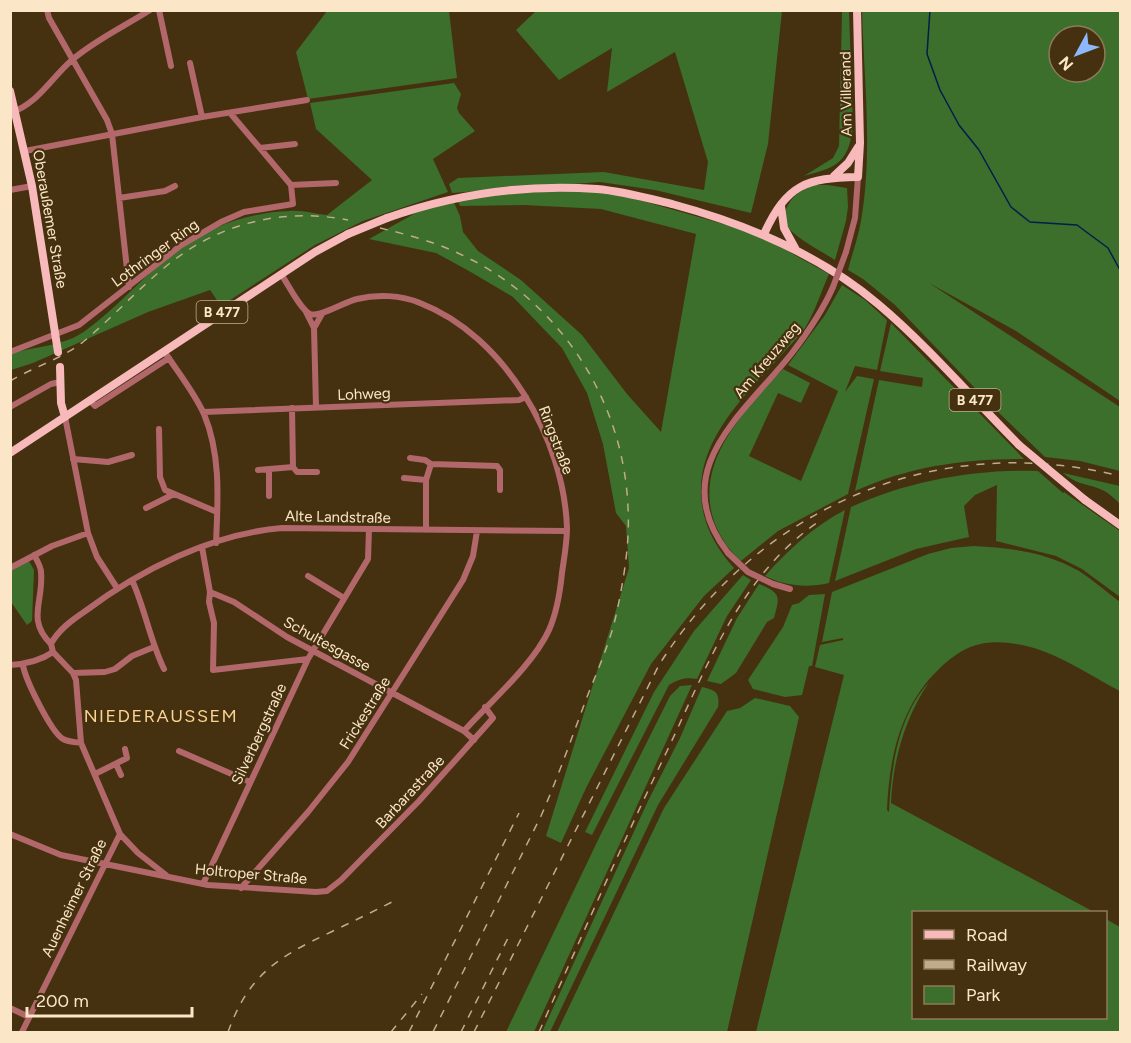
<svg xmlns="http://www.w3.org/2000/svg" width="1131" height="1043" font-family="Figtree,sans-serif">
<rect width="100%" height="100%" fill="#45310f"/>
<path fill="#3c6e2c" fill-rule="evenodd" d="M327 11H449L457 78 308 99 296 52Z
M536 11H782L768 144 751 213 655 190 600 182 452 193 449 184 458 178 604 172 704 190 708 162 675 52 607 92 612 48 559 80 516 30Z
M842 11H849L853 125C849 162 838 167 804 176L833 158 839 146Z
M862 11H1120V401L1016 331 929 283 1120 407V471L1080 461 1045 457 997 411 895 305 863 279 848 270C852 254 858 238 861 221 873 151 864 81 862 11ZM1059 36H1095V72H1059Z
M454 83 461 94 457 108 459 113 475 131 433 159 448 192 363 221 315 245 221 306 210 290 148 312 33 363 11 370 10 354C35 346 62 347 85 331 118 307 145 274 179 249 209 226 252 212 290 211 302 210 315 214 327 215L372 180 316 129 310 103Z
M814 185H828L847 188 848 207 846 221 835 260C823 252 791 236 785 223 782 217 785 211 788 205 794 194 802 190 814 185Z
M600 189 741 229 764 238 829 274C821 292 815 312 805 328 799 337 790 345 784 352 748 393 699 436 701 494 702 523 715 547 734 568L704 596 651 664 586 788 561 843 546 836 629 568 626 526 616 513 603 444 587 393 562 348 513 297 469 271 436 253 369 239 437 201 452 198 460 216 463 232 478 251 521 280 582 335 627 394 661 432 696 234 601 209 524 205 460 206 456 196Z
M842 285 865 300 887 320 877 370 855 366 845 392 857 376 874 379 848 494 778 531 741 561C729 551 721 538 715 524 692 463 745 410 783 369L810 383 801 403 778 393 749 456 801 481 838 391 788 365 825 315Z
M891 323 1024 459C964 459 911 466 855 491L879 380 922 387 923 378 880 371Z
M1038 471 1063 493 1064 492 1120 531V597L1082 569 1056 556 996 541 997 485 975 495 964 506 969 537 916 549 835 581 851 507C909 481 974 469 1038 471Z
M1063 473 1120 486V504C1114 498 1108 492 1100 489 1082 482 1080 486 1063 473Z
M845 510 829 583C807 588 785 586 765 576 788 550 814 526 845 510Z
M974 546C1011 548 1046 552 1079 571 1093 580 1107 592 1120 602V691C1089 675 1057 652 1022 645 986 638 965 644 939 669 900 706 889 759 887 810L889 812C891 768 898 716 929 682 905 718 893 759 891 803L1094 912H914V1018H1106V919L1120 927V1032H756L844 675 815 667 820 645 843 640V638L822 642 832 592 928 554 951 548Z
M29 561 34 570 32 621 27 625 11 602 10 570Z
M743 575 751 580 727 616 697 679C685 677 679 679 669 685L592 835 585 832 654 692 694 631Z
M759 584C781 593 780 596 774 618L767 622 736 673 721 684 707 681 737 618Z
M825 594 812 666H809L802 695 785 697 753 689 748 680 783 627 792 605 799 603 809 595Z
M692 685 534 1032H506L599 838 670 696 680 686Z
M702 687C716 690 720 693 718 707L658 805 550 1032H542L648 801 680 738Z
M755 698 790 706 799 717 727 1032H557L664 808 727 711 740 708Z"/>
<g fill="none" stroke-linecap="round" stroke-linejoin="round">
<path stroke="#021e4b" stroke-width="1.5" d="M930 10 927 54 940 90 959 125 979 150 1011 207 1030 222 1077 225 1108 248 1120 270"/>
<path stroke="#b2686a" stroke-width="6" d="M47 10 49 18 107 120 112 134 129 287
M159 10 171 66
M190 63 202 117
M10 113C38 104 51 78 72 60 95 40 125 26 150 10
M260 148 295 144
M25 151 202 117 307 100
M291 185 336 183
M10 190 32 186
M119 198 165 191 175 186
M846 252 855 218 858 177
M281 274C288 284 300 309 310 314 319 318 346 301 357 299 377 294 401 295 420 303 505 336 564 439 567 528 567 543 564 558 562 573 560 593 557 612 549 630 533 665 490 702 464 731
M305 310 314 328
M164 351C177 371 194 392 204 414 221 455 218 499 216 543
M10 352 79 325 180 246 221 222 244 212 293 204 291 185 231 114
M90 401 95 406 169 358
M10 407 51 384 60 382
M316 407 314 328 322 314
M292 408 293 467 297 472H317
M203 412 519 400 526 397
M65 417 88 533 97 557 117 588
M159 429 160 477 165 490 217 512
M410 458 425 460 431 464
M73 459 108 462 132 455
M258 470 293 467
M269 470V496
M404 478 426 480
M146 508 174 494
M426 530V480L431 464 497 466 500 470V490
M202 547 210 592 209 602 214 623 213 670 308 659
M728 553C664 470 745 413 792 353 808 332 823 310 833 287
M34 555C37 560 41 567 41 572 44 601 26 620 51 644
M10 568 52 546 88 533
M308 576 344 598
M132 580C145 609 150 640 164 669
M773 584 790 589
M210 592 234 602 287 637 464 731 474 740
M53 652 51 644C58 630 72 620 84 612 140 570 211 534 282 528L567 531
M10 665C26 664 40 661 53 652
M23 665C25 679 51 732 63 739 69 742 75 742 81 743
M73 673 105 672 115 669 132 656 154 647
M179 751 250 782
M116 764 121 775
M95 774 127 758 125 749
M10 834 61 855 208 885 316 892 327 891 341 880 419 801 493 718 485 707
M120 834 138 853 166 875
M203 884 308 659 368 559 369 529
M241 888 308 812 348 762 463 580 473 556 477 531
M10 1008 29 1017
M22 1032 120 834 81 743 76 680 73 673 53 652"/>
<path stroke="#f7b9b9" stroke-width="8" d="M10 91 32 186 58 352
M834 176 848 163 858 147
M781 206 784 228 795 248
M387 218C454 194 525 184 597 189 622 191 647 198 672 204 746 224 819 254 878 304 929 347 972 398 1019 445
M764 234C787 184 806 178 858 177L860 143 857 10
M60 367 61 403 65 417
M10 453 315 252 348 234
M1085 500 1120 525"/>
<path stroke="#c0ac8b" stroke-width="1.5" stroke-dasharray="8 8" stroke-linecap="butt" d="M380 228C409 235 439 243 466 257 561 303 624 402 628 508 630 542 624 578 617 611 611 641 598 669 587 697 572 737 558 777 541 816L433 1032
M10 381C34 367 61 359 83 342 111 319 136 291 164 268 216 224 281 207 348 220
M228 1032C249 974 278 957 331 932 354 921 376 910 398 899
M391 1032 422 994
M409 1032 519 813
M461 1032 511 932
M474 1032 659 665C759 507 936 430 1120 476
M539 1032C581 938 622 844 667 751 707 667 740 574 821 520"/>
<path stroke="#b2686a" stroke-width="6" d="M833 287 846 252
M728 553 748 572 773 584"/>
<path stroke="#f7b9b9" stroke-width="8" d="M348 234 387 218
M1019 445 1085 500"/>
</g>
<g text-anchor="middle" stroke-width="4.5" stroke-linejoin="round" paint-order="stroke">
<g fill="#45310f" stroke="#c4b090" stroke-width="1.5">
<rect x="196.5" y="301" width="51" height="22" rx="4.5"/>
<rect x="949.5" y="389" width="51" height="22" rx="4.5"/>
</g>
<g font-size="14" font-weight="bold" fill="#fbe7c7">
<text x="222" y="317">B 477</text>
<text x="975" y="405">B 477</text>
</g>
<g font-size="15" fill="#fbe7c7" stroke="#45310f">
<text transform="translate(846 94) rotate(-91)" y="5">Am Villerand</text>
<text transform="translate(50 219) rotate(80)" y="5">Oberaußemer Straße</text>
<text transform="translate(155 253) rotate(-36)" y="5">Lothringer Ring</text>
<text transform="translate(767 360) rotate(-50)" y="5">Am Kreuzweg</text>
<text transform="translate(364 394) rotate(-2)" y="5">Lohweg</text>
<text transform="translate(556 440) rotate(69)" y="5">Ringstraße</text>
<text transform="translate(338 517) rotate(1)" y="5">Alte Landstraße</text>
<text transform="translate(327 644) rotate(29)" y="5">Schultesgasse</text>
<text transform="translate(365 713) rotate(-58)" y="5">Frickestraße</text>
<text transform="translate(259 734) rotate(-65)" y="5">Silverbergstraße</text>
<text transform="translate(410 792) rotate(-47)" y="5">Barbarastraße</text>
<text transform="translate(251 874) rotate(5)" y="5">Holtroper Straße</text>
<text transform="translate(74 898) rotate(-64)" y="5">Auenheimer Straße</text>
</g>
<g font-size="18" letter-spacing="1.5" fill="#fbd392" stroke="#45310f">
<text x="161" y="722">NIEDERAUSSEM</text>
</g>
</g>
<rect width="1131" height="1043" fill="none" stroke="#fbe7c7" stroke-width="24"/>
<rect x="912" y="911" width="195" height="108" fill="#45310f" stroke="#8e7a59" stroke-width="1.5"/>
<rect x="924" y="930" width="30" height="9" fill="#f7b9b9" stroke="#8e7a59" stroke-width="1.5"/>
<text x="966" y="941" font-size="18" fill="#fbe7c7">Road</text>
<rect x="924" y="960" width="30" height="9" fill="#c0ac8b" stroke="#8e7a59" stroke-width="1.5"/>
<text x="966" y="971" font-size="18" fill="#fbe7c7">Railway</text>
<rect x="924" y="986" width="30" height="18" fill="#3c6e2c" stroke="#8e7a59" stroke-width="1.5"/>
<text x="966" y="1001" font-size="18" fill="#fbe7c7">Park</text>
<g transform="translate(1077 54) rotate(229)"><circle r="28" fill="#45310f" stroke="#8e7a59" stroke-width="1.5"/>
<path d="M0-4.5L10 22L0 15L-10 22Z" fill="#8db9fc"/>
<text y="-9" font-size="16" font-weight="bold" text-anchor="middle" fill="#fbe7c7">N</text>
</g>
<path d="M27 1007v9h165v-9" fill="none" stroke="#fbe7c7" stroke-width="3"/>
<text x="36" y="1007" font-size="18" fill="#fbe7c7" stroke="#45310f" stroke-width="4.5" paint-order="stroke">200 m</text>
</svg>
